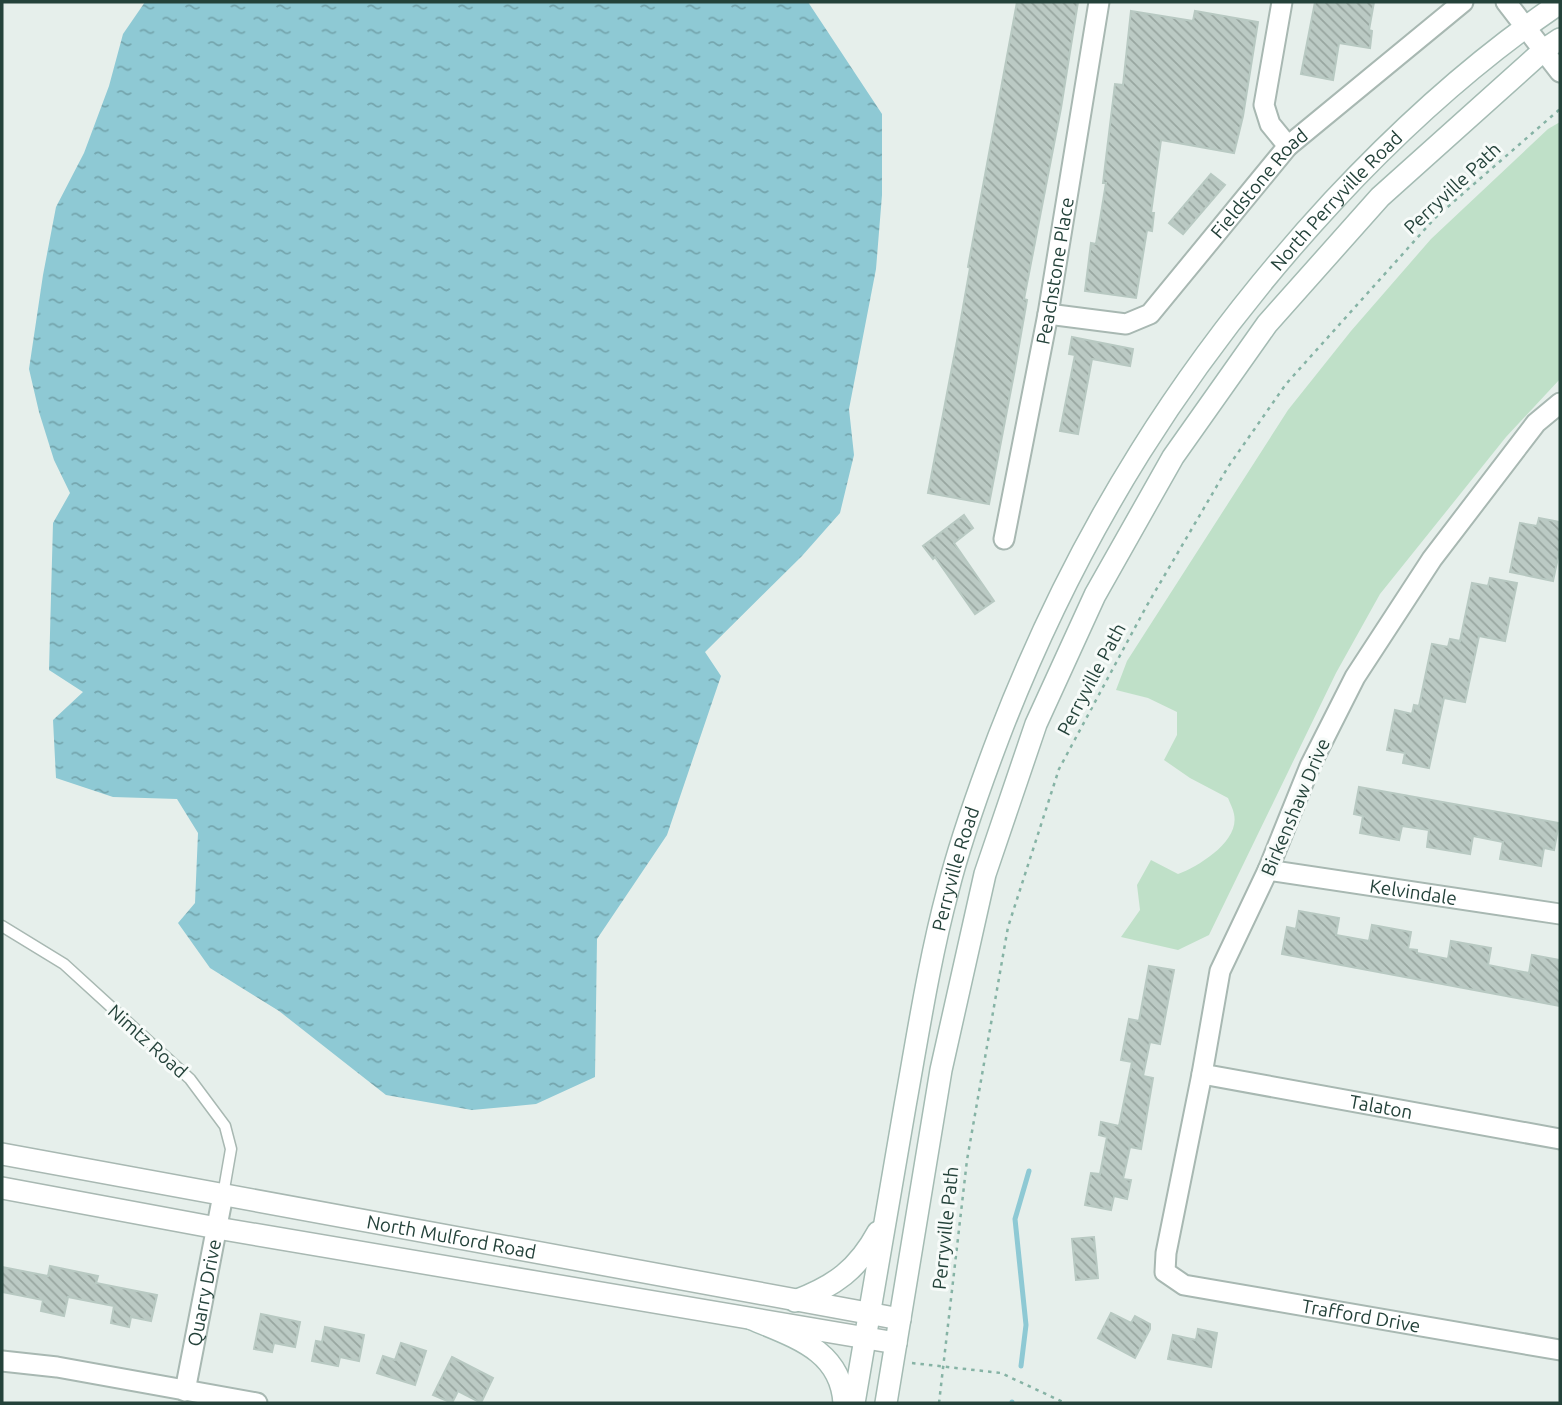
<svg xmlns="http://www.w3.org/2000/svg" width="1562" height="1405" font-family="Ubuntu,sans-serif">
<defs>
<pattern id="water-ripples" width="26" height="14" patternUnits="userSpaceOnUse" patternTransform="scale(1.75)"><rect width="26" height="14" fill="#8ec9d4"/><path d="M2 4q2-2 4 0t4 0M15 11q2-2 4 0t4 0" fill="none" stroke="#74a5ad"/></pattern>
<pattern id="building-back-hatch" width="6" height="6" patternUnits="userSpaceOnUse" patternTransform="scale(1.75)"><rect width="6" height="6" fill="#bbcac4"/><path d="M-1 5l2 2M0 0l6 6M5-1l2 2" fill="none" stroke="#98a6a0"/></pattern>
</defs>
<rect width="100%" height="100%" fill="#e6efeb"/>
<path fill="#bfe0c8" d="M1560 122V379L1506 437 1380 594 1336 673 1209 935 1178 950 1121 937 1140 910 1137 885 1151 860 1178 874C1199 866 1240 841 1234 814 1233 809 1230 803 1228 798L1190 778 1164 760 1177 735V712L1148 698 1116 690 1127 661 1288 410 1351 331 1431 239 1548 129Z"/>
<path fill="url(#water-ripples)" d="M145 2H808L882 114V195L876 269 849 409 854 455 840 513 802 556 705 652 721 676 667 835 597 939 595 1077 536 1104 472 1110 386 1095 279 1011 210 968 178 923 195 903 198 833 177 799 113 797 56 778 53 720 83 692 49 670 53 523 70 493 54 460 39 412 29 369 43 275 56 207 84 153 109 86 123 34Z"/>
<g fill="none" stroke-linecap="round" stroke-linejoin="round">
<path stroke="#8ec9d4" stroke-width="5" d="M1021 1366 1026 1325 1015 1219 1029 1171
M1012 1403V1402"/>
</g>
<path fill="url(#building-back-hatch)" stroke="#b8c9c2" stroke-width="2" d="M1017 2H1078L1061 108 1024 299 1027 300 1014 374 989 504 928 493 957 341 970 268 968 267Z
M1315 2H1374L1369 30 1372 31 1370 48 1339 43 1333 80 1301 74Z
M1131 11 1193 21 1195 11 1258 22 1243 116 1234 153 1161 140 1151 213H1154L1152 231 1147 230 1136 298 1085 291 1091 243 1096 244 1106 183H1103L1115 84 1123 85Z
M1211 174 1225 185 1183 234 1169 223Z
M1072 337 1133 349 1130 366 1092 359 1078 434 1060 431 1075 355 1069 354Z
M964 515 973 528 954 543 994 601 975 614 935 557 933 559 923 546Z
M1539 518 1560 522V548L1553 581 1510 572 1520 523 1537 526Z
M1490 578 1517 583 1505 641 1479 636 1465 702 1444 698 1429 768 1403 763 1405 753 1387 750 1395 710 1412 714 1414 705 1419 706 1432 644 1448 647 1450 639 1460 641 1472 583 1488 586Z
M1359 787 1559 823 1554 850 1544 848 1541 866 1500 859 1503 842 1473 836 1470 854 1427 847 1429 830 1402 826 1399 840 1360 833 1363 816 1354 814Z
M1299 911 1339 918 1336 935 1369 941 1372 925 1411 932 1408 949 1417 950V953L1448 959 1451 941 1491 948 1488 965 1529 973 1532 955 1560 960V1006L1282 954 1287 927 1296 929Z
M1149 966 1174 970 1160 1044 1150 1042 1143 1076 1153 1078 1141 1149 1130 1147 1123 1179 1131 1180 1127 1199 1114 1196 1111 1210 1085 1205 1091 1173 1100 1174 1107 1137 1099 1135 1101 1122 1119 1126 1132 1062 1121 1060 1129 1019 1139 1021Z
M1094 1237 1098 1278 1076 1280 1072 1239Z
M50 1266 98 1276 96 1283 157 1295 151 1321 131 1317 129 1327 111 1323 114 1306 68 1297 64 1316 41 1311 43 1300 2 1292V1267L48 1276Z
M1111 1313 1131 1323 1135 1316 1150 1324V1329L1135 1358 1098 1338Z
M261 1314 300 1322 295 1347 274 1343 272 1352 254 1349Z
M325 1327 364 1335 359 1361 340 1357 338 1366 312 1361 316 1341 322 1342Z
M1198 1329 1217 1333 1211 1367 1168 1359 1173 1335 1196 1340Z
M401 1343 426 1351 415 1385 377 1373 383 1356 395 1360Z
M452 1357 493 1378 481 1403 458 1391 452 1403 433 1395Z"/>
<g fill="none" stroke-linecap="round" stroke-linejoin="round">
<g stroke="#a8b8b2" stroke-width="13">
<path id="service" d="M2 926 64 964 190 1079 225 1126 231 1149 223 1195"/>
</g>
<g stroke="#a8b8b2" stroke-width="23">
<g id="minor">
<path d="M1282 2 1264 105 1270 124 1288 146"/>
<path d="M1506 2 1560 72"/>
<path id="s1" d="M1048 314 1126 324 1150 314 1288 146 1463 2"/>
<path id="s2" d="M1560 403 1536 423 1432 559 1355 677 1310 766 1268 870 1220 971 1202 1074 1166 1253 1165 1272 1184 1285 1560 1350"/>
<path id="s3" d="M1004 539 1048 314 1099 2"/>
<path id="s4" d="M1268 870 1560 914"/>
<path id="s5" d="M1202 1074 1560 1139"/>
<path d="M2 1361 57 1367 257 1403"/>
<path id="s6" d="M185 1391 223 1195"/>
</g>
</g>
<g stroke="#a8b8b2" stroke-width="24">
<g id="tertiary">
<path id="s7" d="M2 1154 900 1319"/>
<path d="M2 1188 217 1228 896 1343"/>
</g>
</g>
<g stroke="#a4bbb3" stroke-width="24">
<g id="secondary">
<path d="M795 1301C835 1286 858 1269 878 1232"/>
<path d="M752 1319C794 1337 841 1350 844 1403"/>
<path id="s8" d="M854 1403C871 1304 888 1205 905 1106 918 1034 929 961 948 890 961 838 980 786 999 736 1077 533 1186 360 1333 201 1401 128 1477 59 1560 3"/>
<path d="M886 1403 941 1070 985 874 1036 724 1095 595 1173 457 1267 324 1380 197 1545 49 1560 39"/>
</g>
</g>
<path stroke="#86b3a5" stroke-width="2.5" stroke-dasharray="3.5 5" stroke-linecap="butt" d="M912 1363 1001 1373 1065 1403
M939 1403 967 1160 1008 927 1059 769 1146 607 1228 467 1286 384 1435 218 1560 109"/>
<use href="#service" stroke="#fff" stroke-width="10"/>
<use href="#minor" stroke="#fff" stroke-width="19"/>
<use href="#tertiary" stroke="#fff" stroke-width="21"/>
<use href="#secondary" stroke="#fff" stroke-width="21"/>
</g>
<g text-anchor="middle" stroke-width="6" stroke-linejoin="round" paint-order="stroke">
<g font-size="19" fill="#24423a" stroke="#f7fbf9">
<text dy="7" stroke="none"><textPath href="#s1" startOffset="275">Fieldstone Road</textPath></text>
<text transform="translate(1452 188) rotate(-43)" y="7">Perryville Path</text>
<text dy="7" stroke="none"><textPath href="#s8" startOffset="1321">North Perryville Road</textPath></text>
<text dy="7" stroke="none"><textPath href="#s3" startOffset="273">Peachstone Place</textPath></text>
<text transform="translate(1091 679) rotate(-62)" y="7">Perryville Path</text>
<text transform="translate(1295 807) rotate(-67)" y="7">Birkenshaw Drive</text>
<text dy="7" stroke="none"><textPath href="#s8" startOffset="544">Perryville Road</textPath></text>
<text dy="7" stroke="none"><textPath href="#s4" startOffset="147">Kelvindale</textPath></text>
<text transform="translate(148 1041) rotate(42)" y="7">Nimtz Road</text>
<text dy="7" stroke="none"><textPath href="#s5" startOffset="182">Talaton</textPath></text>
<text transform="translate(945 1228) rotate(-84)" y="7">Perryville Path</text>
<text dy="7" stroke="none"><textPath href="#s7" startOffset="457">North Mulford Road</textPath></text>
<text dy="7" stroke="none"><textPath href="#s6" startOffset="100">Quarry Drive</textPath></text>
<text dy="7" stroke="none"><textPath href="#s2" startOffset="1176">Trafford Drive</textPath></text>
</g>
</g>
<rect width="1562" height="1405" fill="none" stroke="#24423a" stroke-width="7"/>
</svg>
